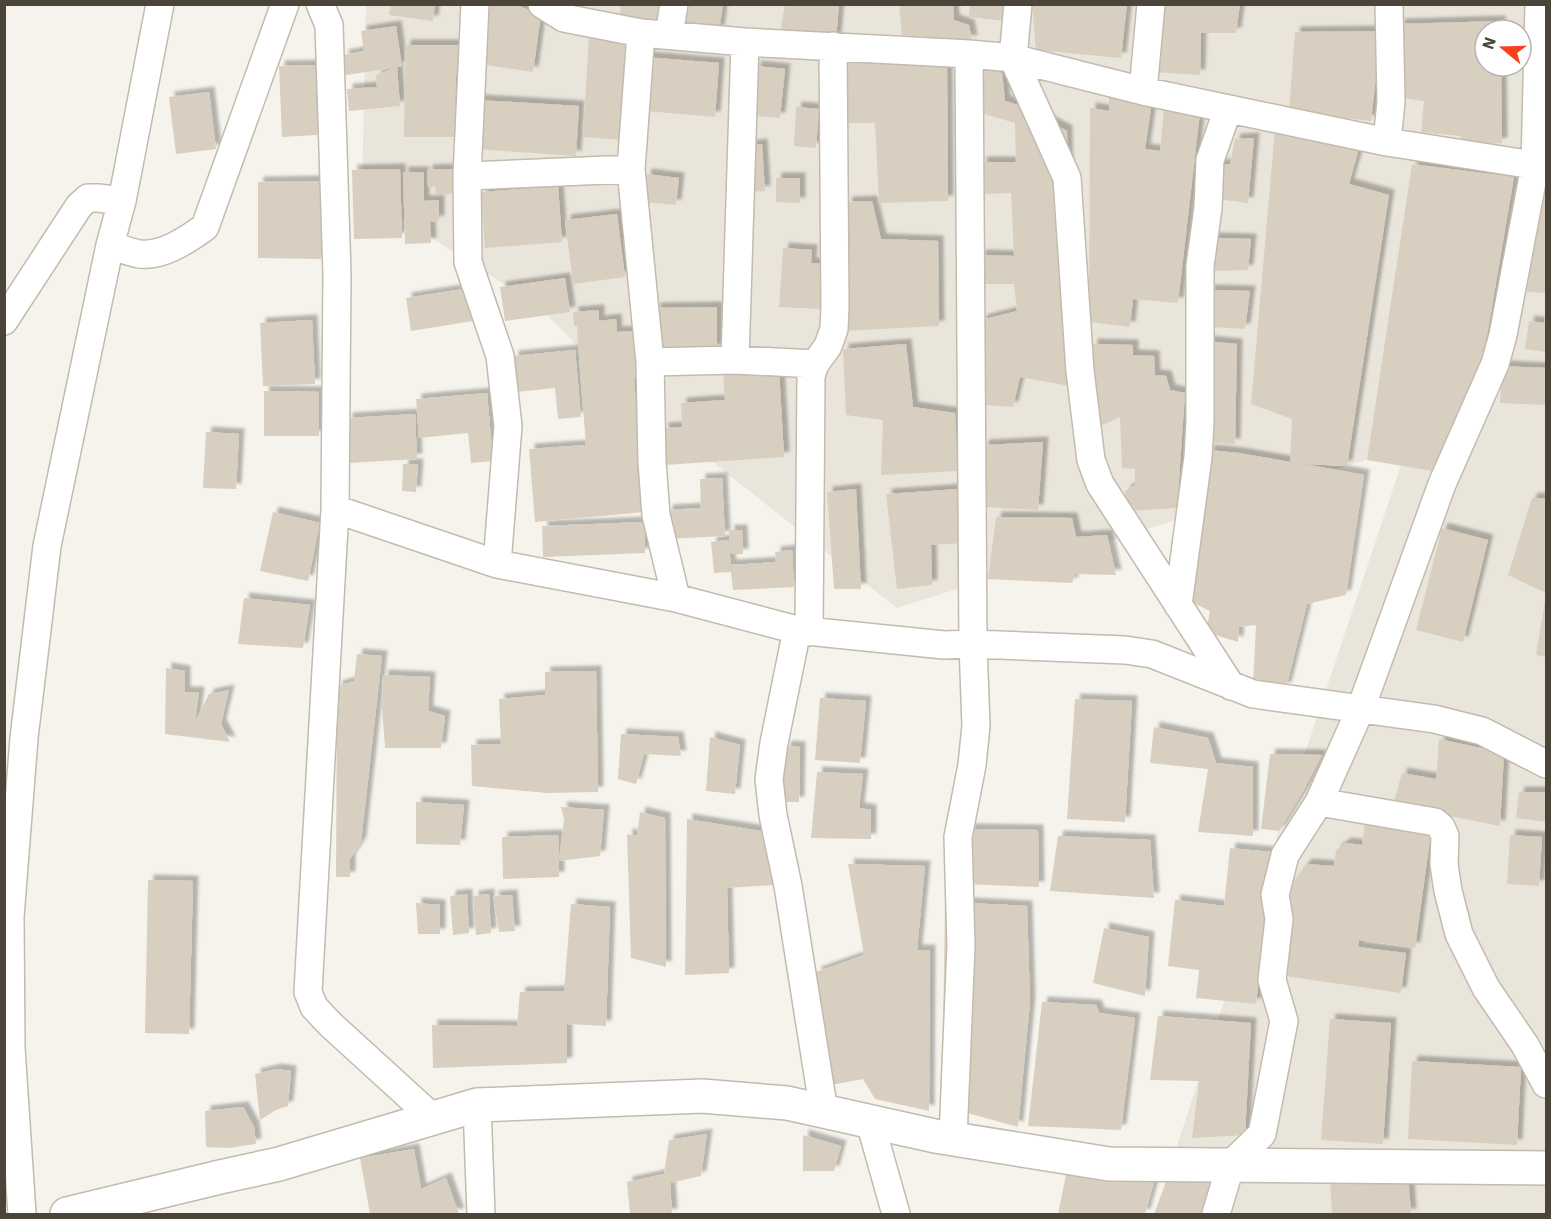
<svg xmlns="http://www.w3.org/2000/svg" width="1551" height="1219" font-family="'IBM Plex Sans',sans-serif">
<defs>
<filter id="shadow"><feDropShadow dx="5.5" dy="-5.5" stdDeviation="1.5" flood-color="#0004"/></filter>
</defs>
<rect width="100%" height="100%" fill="#f6f3ec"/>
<path fill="#eae5da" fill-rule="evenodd" d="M366 5H1546V1214H1155L1279 831 1407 447 897 608 619 388 539 307 362 193ZM1485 30H1521V66H1485Z"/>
<path fill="#d8cfc1" filter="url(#shadow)" d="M391 4H435L433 21 389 15Z
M487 4H514L541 15 533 72 485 65Z
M621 4H666L664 27 619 22Z
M684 4H723L719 31H681Z
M785 4H839L836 39 780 34Z
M899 4H953L954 20 969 25 972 41 902 35Z
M970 4H1003L1004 21 969 17Z
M1032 4H1127L1121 58 1036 50Z
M1160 4H1240L1236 33H1201L1200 75 1152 72Z
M1500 21V30H1485V66H1501L1502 143 1464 145 1460 136 1421 132 1424 101 1402 98 1399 24Z
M396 26 402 67H397L400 106 349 111 347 89 377 87 376 75 393 68 346 75 343 55 364 51 361 31Z
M1381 31 1371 121 1289 111 1295 32Z
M589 35 629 37 623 140 583 137Z
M405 45H464V76H456L455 137H404Z
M645 57 719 63 715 117 646 111Z
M840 60 947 65 948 201 879 203 875 123H846Z
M315 65 317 135 282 137 279 66Z
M756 66 785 69 780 118 745 115Z
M981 66 1002 73 1005 101 1018 105 1067 131 1070 386 1020 377 1013 407 984 405 981 320 1017 311 1014 284H978L980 255 1014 256 1011 193 984 194 981 162H1016L1015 123 981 113Z
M209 92 216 149 176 154 169 97Z
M1109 95 1152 101 1145 149 1160 151 1164 109 1200 112 1178 303 1133 299 1130 327 1089 322 1090 108 1109 111Z
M478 100 579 106 576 156 476 149Z
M796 107 819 109 816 148 794 146Z
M1275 129 1359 148 1349 184 1389 195 1347 466 1304 464 1364 475 1346 595 1307 604 1286 688 1253 684 1256 625 1239 627 1238 642 1206 632 1210 611 1189 601 1209 450 1239 453 1290 462 1292 419 1251 404Z
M1254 138 1248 203 1216 199 1217 165 1230 164 1235 139Z
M762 144 765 191 749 192 745 146Z
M1412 164 1514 177 1483 359 1432 471 1367 460Z
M400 169 402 238 354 239 352 170Z
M453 169 454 194 436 195 435 187H428L427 170Z
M403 172H424V201L439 200V221L430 222 431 243 405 244Z
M646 174 679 178 676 205 643 202Z
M776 178H800V203L776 202Z
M1542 178 1546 179V293L1527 292Z
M320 181 321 259 258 258V182Z
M558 186 562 242 485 248 481 192Z
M872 201 881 239 938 241 939 326 841 331 847 202Z
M617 214 625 277 573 284 565 220Z
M1212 238 1251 239 1248 270 1212 271Z
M783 248 812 250 811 263 823 264 821 309 779 307Z
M565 278 570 312 505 321 500 287Z
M469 288 473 321 411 331 406 298Z
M1209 290 1250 291 1245 329 1211 327Z
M717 307V350L655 351V308Z
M599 310V321L616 319 617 332 636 331 639 378 634 379 645 512 535 522 529 449 586 445 581 384 589 382 581 383 577 326H574L573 312Z
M1545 312 1546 313V352L1525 349 1529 321 1544 323Z
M312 320 315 384 263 386 260 323Z
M1206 341 1237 344 1235 444 1211 443Z
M906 344 913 407 955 413 958 471 881 475 883 420 846 415 843 349Z
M1092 344 1133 345V355L1154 356 1155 375 1166 376 1170 390 1185 393 1177 508 1126 511 1125 491 1135 485V469L1122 468 1120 417 1096 428Z
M575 350 581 417 558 419 555 388 516 392 513 356Z
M1502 366 1546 368V405L1500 403Z
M779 370 784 457 665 465 663 428 682 427 681 403 725 400 723 374Z
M264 391 319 392V436H264Z
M487 393 493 461 471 463 468 433 419 438 416 399Z
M415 414 417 459 349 463 347 418Z
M206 432 239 434 236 489 203 488Z
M1043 442 1038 510 984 507 983 445Z
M403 464H418L416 492 402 491Z
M722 478 725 536 668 539 667 510 701 508 700 479Z
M856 489 861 589H834L827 492Z
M959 489 965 543 931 545 932 585 897 589 886 494Z
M1532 498 1546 499V593L1508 575Z
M273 512 320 523 308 581 260 571Z
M996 517 1072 518 1076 537 1107 535 1116 575 1075 574 1072 583 988 579Z
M644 522 645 553 543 557 542 526Z
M1442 528 1488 540 1463 642 1416 630Z
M729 530H742L743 554H730Z
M728 540 731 565 776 562 775 552 792 550 794 587 733 590 731 572 714 573 711 542Z
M244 598 310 605 303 648 238 644Z
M1545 600H1546V657L1536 655Z
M357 654 382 656 361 842 350 859V877H336L337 686 354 681Z
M166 668 185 671V692H199L195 722 209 694 229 690 221 724 230 742 165 734Z
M596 671 598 792 547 793 472 786 471 745 501 744 499 699 545 695V672Z
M383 675 430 677 428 711 445 716 441 748H385L382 708Z
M820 698 866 701 860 763 815 760Z
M1075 699 1132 701 1125 822 1067 819Z
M1154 727 1208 738 1216 763 1253 767V836L1198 832 1208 769 1150 763Z
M621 734 678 737 681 756 644 754 636 784 618 779Z
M710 737 740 745 735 794 706 791Z
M1439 739 1504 753 1500 826 1393 805 1402 773 1436 779Z
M786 746 800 747 799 802H783L780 776Z
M1270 754 1322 755 1304 790 1279 831 1261 829Z
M817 772 863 774 859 808 871 810V839L811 838Z
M1519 792H1546V822L1516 818Z
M416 802 464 805 460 845 416 844Z
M561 807 604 810 600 856 559 861V877L503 879 502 837 558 835 559 861 564 819Z
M640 812 665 818 666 967 631 958 627 834 637 836Z
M1366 816 1432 825 1415 948 1359 940 1358 947 1406 953 1401 993 1285 976 1287 892 1306 864 1334 866 1336 850 1346 843 1362 845Z
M687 819 766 832 774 885 727 888 729 973 685 975Z
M969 829 1038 830 1039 887 962 884Z
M1510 835 1542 837 1539 886 1507 884Z
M1058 836 1150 840 1154 898 1050 891Z
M1230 848 1272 852 1256 1004 1196 998 1199 970 1168 966 1175 900 1224 906Z
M848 864 925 866 917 950H930L929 1111 875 1099 863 1079 831 1085 816 972 864 955Z
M148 880 193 881 189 1034 145 1033Z
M467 894 469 933 453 935 450 896Z
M489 894 491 933 476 935 473 896Z
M512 895 515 931 499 932 493 896Z
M945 902 1027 906 1030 1002 1018 1127 942 1106Z
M416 903 440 905V934H418Z
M571 904 610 907 606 1026 567 1024V1063L433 1068 432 1025 517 1026 520 992 564 991Z
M1104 928 1149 937 1145 996 1093 983Z
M1042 1002 1096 1005 1099 1013 1135 1018 1121 1130 1028 1126Z
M1158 1016 1251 1023 1245 1135 1192 1138 1199 1081 1150 1080Z
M1330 1019 1391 1023 1383 1144 1321 1140Z
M1412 1061 1521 1067 1517 1145 1408 1139Z
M276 1069 291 1071 288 1106 276 1110 260 1120 255 1074Z
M243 1107 254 1127 256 1144 228 1148 206 1147 205 1111Z
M707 1134 701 1176 670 1183 672 1214H630L627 1182 664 1174 669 1140Z
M803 1135 841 1146 834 1171H803Z
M414 1149 421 1189 446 1178 459 1214H370L360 1158Z
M1067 1170 1156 1175 1145 1214H1058Z
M1408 1173 1411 1214H1332L1330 1179Z
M1217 1174 1203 1214H1154L1168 1177Z"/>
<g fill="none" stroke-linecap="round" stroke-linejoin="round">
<g stroke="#c2bbae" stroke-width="30">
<path id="minor" d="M320 4 329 25 337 274 335 509 308 992 314 1007 330 1024 433 1118
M475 4 467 176 468 262 500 356 508 426 497 564
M542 4 564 18 641 33 745 42 969 54 1013 58 1143 91 1387 142 1546 167
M1018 4 1013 58 1067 178 1080 371 1091 460 1100 484 1231 686
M641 33 631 169 650 362 652 462 656 515 676 598
M669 35 674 4
M1143 91 1151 4
M1387 142 1391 101 1389 4
M467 176 631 169
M110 245C119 248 129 252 139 254 162 257 187 240 205 227L285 4
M4 321 79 206 88 198H98L122 201
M735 360 745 42
M650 362 735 360 815 364
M335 509 497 564 676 598 797 630 944 645 973 644 1125 650 1152 654 1253 694 1434 719 1482 731 1546 764
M1178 605 1198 457 1200 422V266L1208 208 1210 160 1228 109
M797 630 774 743 769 779 773 815 788 886 824 1112
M809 632 811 376 815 364 828 346 834 329 835 307 833 46
M1319 802 1435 822 1441 827 1445 836 1444 864 1448 891 1459 934 1486 988 1525 1045 1546 1084
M477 1105 481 1214
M870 1122 896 1214
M953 1139 961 946 958 837 972 765 976 726 973 644 969 54
M22 1214 11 1048 10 917 24 738 47 546 110 245 122 201 160 4
M1216 1214 1231 1164 1262 1134 1284 1021 1272 980 1279 919 1275 895 1285 855 1319 802 1361 708 1442 484 1495 364 1503 335 1535 166 1539 4"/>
</g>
<g stroke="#c2bbae" stroke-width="36">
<path id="tertiary" d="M67 1214 220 1177 279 1164 477 1105 702 1096 787 1103 935 1136 1109 1164 1546 1168"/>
</g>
<use href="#minor" stroke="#fff" stroke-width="27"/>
<use href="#tertiary" stroke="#fff" stroke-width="33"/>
</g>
<rect width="1551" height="1219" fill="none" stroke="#4b4439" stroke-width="12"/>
<g transform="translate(1503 48) rotate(289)"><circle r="28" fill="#ffffff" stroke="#b7b4b0" stroke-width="1.5"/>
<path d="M0-4.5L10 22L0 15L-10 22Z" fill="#fc3f1d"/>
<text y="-9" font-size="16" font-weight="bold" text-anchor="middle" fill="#4b4439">N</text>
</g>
</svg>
